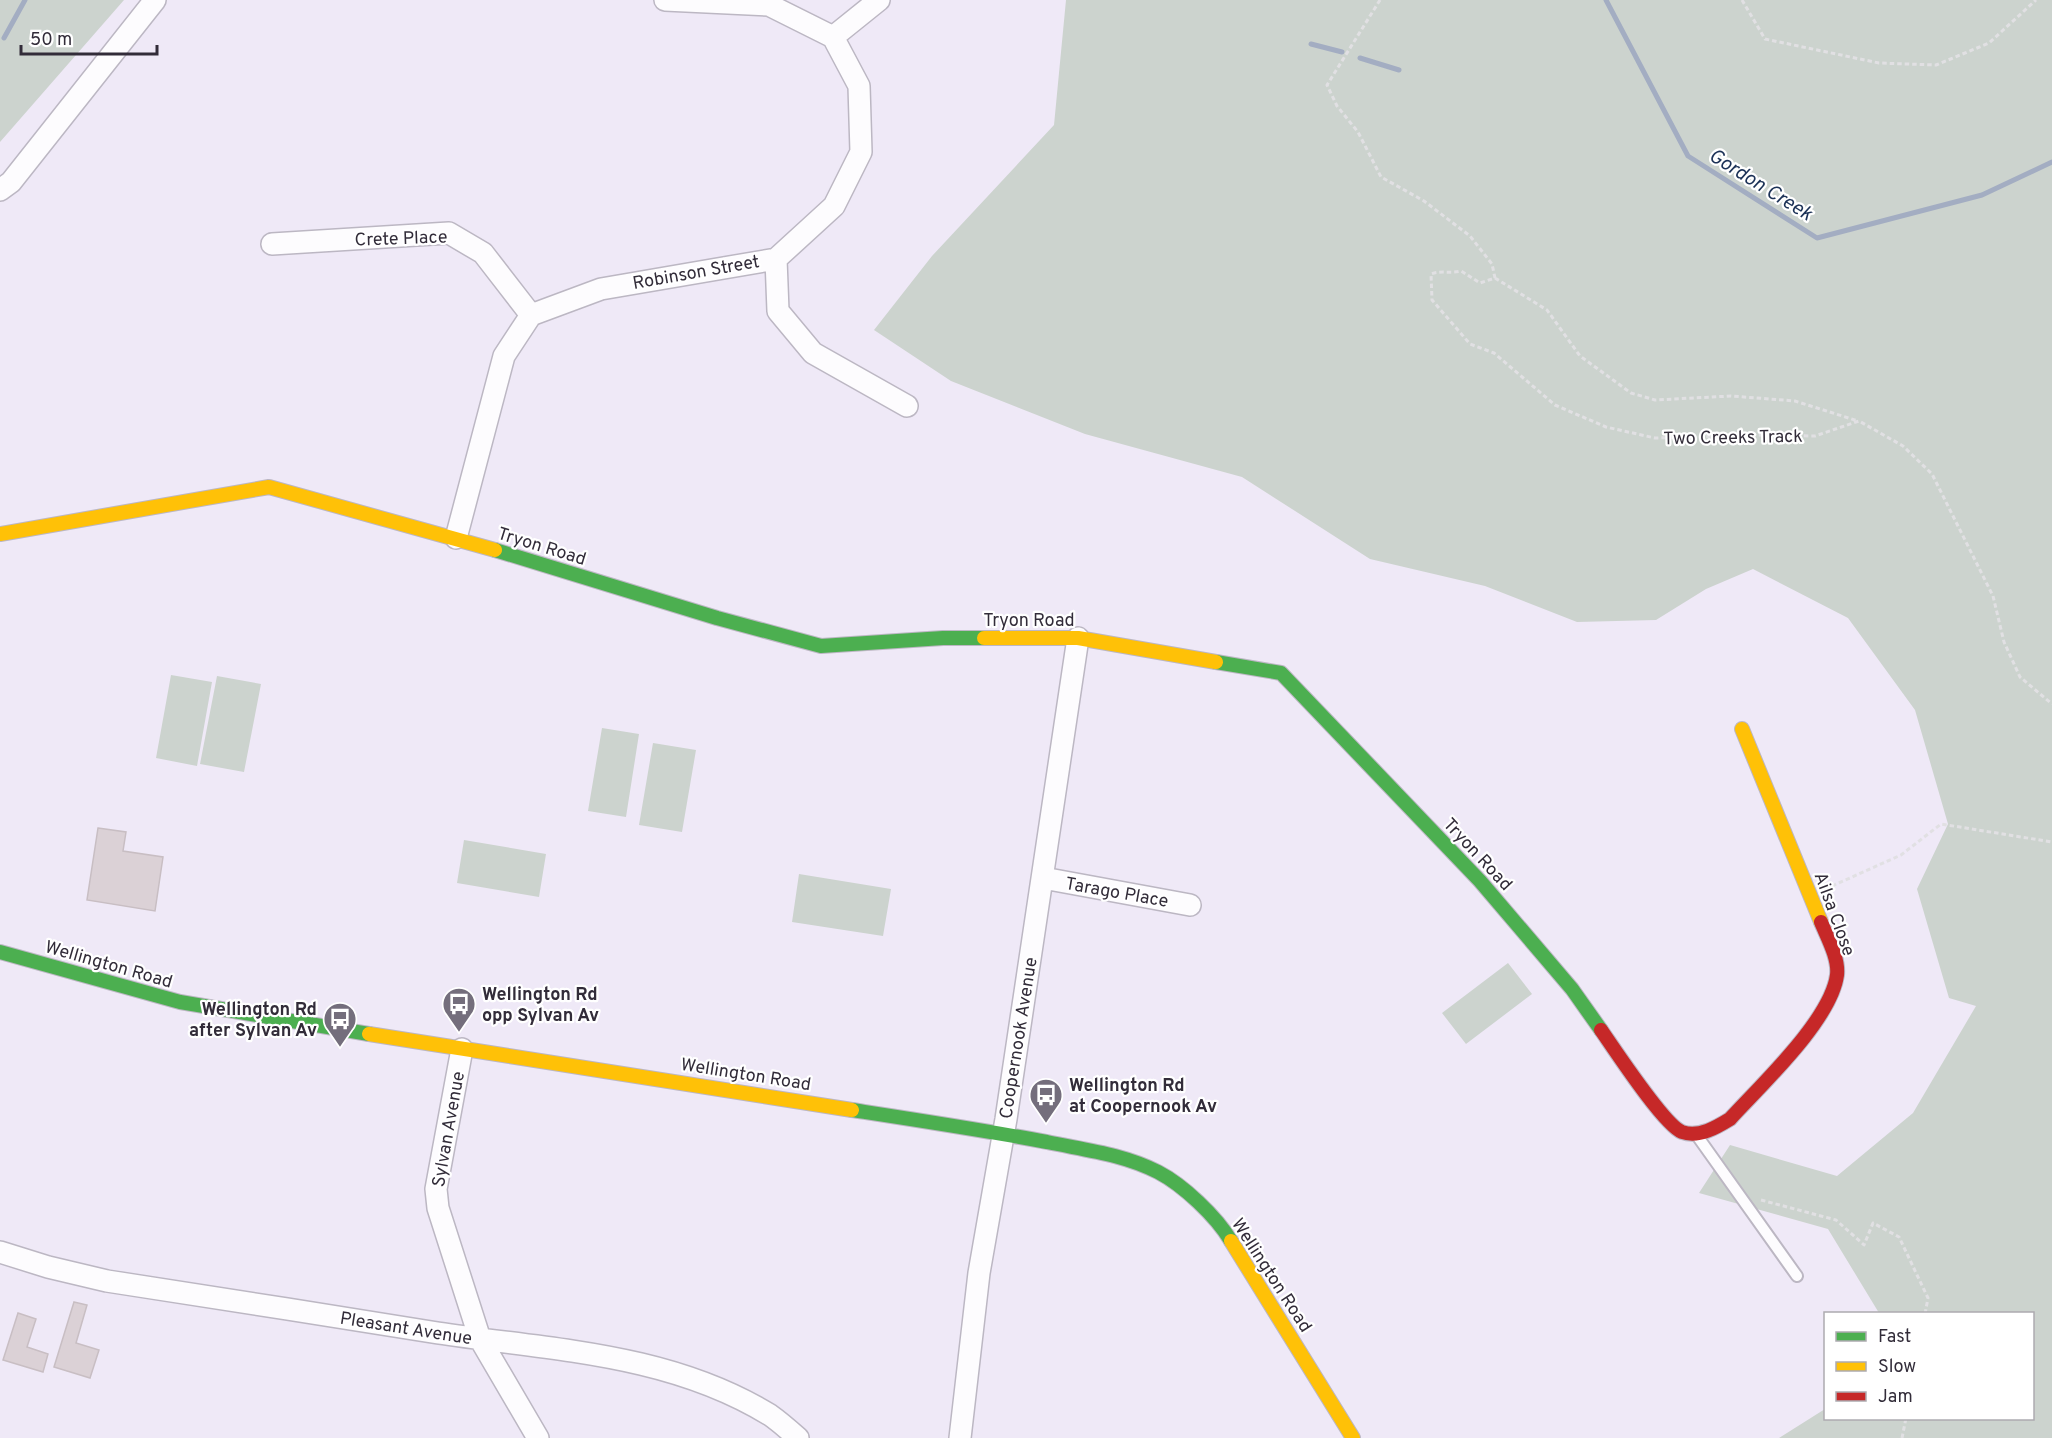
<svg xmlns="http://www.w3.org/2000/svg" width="2052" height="1438" font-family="Overpass,sans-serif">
<rect width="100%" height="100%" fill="#efe9f7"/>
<path fill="#ccd3ce" d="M0 0H124L0 142Z
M1066 0H2052V1438H1779L1825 1409 1826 1418H2032V1314L1879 1313 1828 1229 1699 1193 1730 1145 1837 1176 1913 1113 1976 1006 1949 998 1917 889 1948 824 1915 710 1848 618 1753 569 1706 589 1656 620 1577 622 1485 586 1370 559 1242 477 1085 434 951 381 874 330 932 256 1054 125Z
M171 675 212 682 197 766 156 758Z
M217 676 261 684 244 772 200 764Z
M602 728 639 734 626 817 588 811Z
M653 743 696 750 682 832 639 825Z
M464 840 546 854 539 897 457 883Z
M799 874 891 889 883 936 792 922Z
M1508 963 1532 994 1466 1044 1442 1013Z"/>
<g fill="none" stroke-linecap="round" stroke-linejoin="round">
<path stroke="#a3adc2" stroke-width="5" d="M1606 0 1688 156 1817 238 1982 195 2052 162
M4 38 25 0
M1311 44 1342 52
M1360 58 1399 70"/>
</g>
<path fill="#dbd1d6" stroke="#c8bec3" stroke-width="1.5" d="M98 828 126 832 123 851 163 857 155 911 87 900Z
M74 1302 87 1305 76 1343 99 1350 90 1378 54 1367Z
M18 1313 36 1319 27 1347 48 1354 43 1372 3 1360Z"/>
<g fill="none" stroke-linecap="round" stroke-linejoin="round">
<g stroke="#bcb7c3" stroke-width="14">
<path id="lane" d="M1698 1137 1797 1276"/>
</g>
<g stroke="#bcb7c3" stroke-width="24">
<path id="street" d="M833 37 879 0
M0 190 11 182 155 0
M272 244 449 233 483 253 531 315
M776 259 778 311 813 353 907 406
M456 538 504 356 531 315 601 289 776 259 834 206 861 152 859 86 833 37 769 5 665 0
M1043 878 1190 905
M462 1049 436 1189 438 1208 480 1339 538 1438
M0 1252 48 1267 107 1281C217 1298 328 1315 438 1333 551 1350 669 1353 770 1415 780 1422 789 1430 798 1438
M960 1438 979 1273 1006 1119 1078 638"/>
</g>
<g stroke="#bcb7c3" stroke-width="16">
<path id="fast" d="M495 550 717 618 821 646 943 638H984
M1216 662 1281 673 1480 881 1572 989 1601 1030
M0 952 180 1002 369 1034
M852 1110C917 1120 983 1130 1047 1142 1085 1150 1123 1154 1158 1172 1183 1185 1216 1216 1231 1241"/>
</g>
<g stroke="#bcb7c3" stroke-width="16">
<path id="slow" d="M0 534 269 487 495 550
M984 638H1078L1216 662
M1742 729 1821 922
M369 1034 852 1110
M1231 1241 1353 1438"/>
</g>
<g stroke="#bcb7c3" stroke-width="16">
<path id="jam" d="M1601 1030C1615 1050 1664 1125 1682 1132 1699 1138 1717 1127 1730 1119 1761 1085 1831 1020 1837 975 1839 958 1827 937 1821 922"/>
</g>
<path stroke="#e1e0e3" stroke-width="3" stroke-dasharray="4.5 3" stroke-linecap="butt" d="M1380 0 1327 85 1337 106 1358 132 1381 177 1424 201 1470 236 1492 264 1495 278 1480 283 1461 271C1450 274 1442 270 1431 274L1432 300 1470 344 1494 353 1555 405 1606 427 1655 438 1753 435 1815 436 1859 421 1903 446 1932 474 1993 596 2004 642 2020 677 2052 704
M1742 0 1765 39 1879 63 1936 65 1989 43 2036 0
M1495 278 1547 310 1580 356 1631 393 1655 400 1731 396 1795 401 1858 421
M1832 886 1901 855 1941 824 2052 842
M1761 1200 1836 1220 1864 1245 1873 1223 1899 1237 1928 1298 1925 1314
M1902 1438 1906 1418"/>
<use href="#lane" stroke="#fdfcfe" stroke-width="10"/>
<use href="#street" stroke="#fdfcfe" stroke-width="21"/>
<use href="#fast" stroke="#4caf50" stroke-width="14"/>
<use href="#slow" stroke="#ffc107" stroke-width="14"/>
<use href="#jam" stroke="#c62828" stroke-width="14"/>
</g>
<defs>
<g id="bus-pin" transform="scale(1.725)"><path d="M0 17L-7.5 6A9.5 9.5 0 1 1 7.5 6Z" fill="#746e7c" stroke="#fff"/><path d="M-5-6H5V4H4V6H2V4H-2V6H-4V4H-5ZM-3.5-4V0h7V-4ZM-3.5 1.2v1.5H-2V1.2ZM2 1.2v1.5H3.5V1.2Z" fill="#fff"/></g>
</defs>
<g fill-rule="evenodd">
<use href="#bus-pin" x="459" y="1004"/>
<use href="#bus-pin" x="340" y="1019"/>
<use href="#bus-pin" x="1046" y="1095"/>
</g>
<g text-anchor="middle" stroke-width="4.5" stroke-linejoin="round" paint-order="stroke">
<g font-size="18" fill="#322c39" stroke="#fff">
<text transform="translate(401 238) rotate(-2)" y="6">Crete Place</text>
<text transform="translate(696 272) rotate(-10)" y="6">Robinson Street</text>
<text transform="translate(1733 437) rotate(-1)" y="6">Two Creeks Track</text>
<text transform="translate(542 546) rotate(17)" y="6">Tryon Road</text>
<text x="1029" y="626">Tryon Road</text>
<text transform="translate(1478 854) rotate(47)" y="6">Tryon Road</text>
<text transform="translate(1117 892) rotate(10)" y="6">Tarago Place</text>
<text transform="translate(1835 914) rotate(70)" y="6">Ailsa Close</text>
<text transform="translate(109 964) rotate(16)" y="6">Wellington Road</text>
<text transform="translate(1018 1038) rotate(-81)" y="6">Coopernook Avenue</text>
<text transform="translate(746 1074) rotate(9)" y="6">Wellington Road</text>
<text transform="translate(448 1129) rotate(-80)" y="6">Sylvan Avenue</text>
<text transform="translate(1272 1275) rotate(57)" y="6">Wellington Road</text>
<text transform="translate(406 1328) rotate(9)" y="6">Pleasant Avenue</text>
</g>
<g font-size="18" font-weight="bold" fill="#322c39" stroke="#fff" text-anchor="start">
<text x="482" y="1000">Wellington Rd<tspan x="482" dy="21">opp Sylvan Av</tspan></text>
<text x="317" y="1015" text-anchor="end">Wellington Rd<tspan x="317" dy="21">after Sylvan Av</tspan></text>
<text x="1069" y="1091">Wellington Rd<tspan x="1069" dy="21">at Coopernook Av</tspan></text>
</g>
<g font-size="20" font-style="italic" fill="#1c3257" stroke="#fff">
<text transform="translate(1761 184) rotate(32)" y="7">Gordon Creek</text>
</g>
</g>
<rect x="1824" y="1312" width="210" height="108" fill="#ffffff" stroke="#adabb0" stroke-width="1.5"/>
<rect x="1836" y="1332" width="30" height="9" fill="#4caf50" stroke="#adabb0" stroke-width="1.5"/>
<text x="1878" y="1342" font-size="18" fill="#322c39">Fast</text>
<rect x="1836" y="1362" width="30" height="9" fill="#ffc107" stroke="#adabb0" stroke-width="1.5"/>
<text x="1878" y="1372" font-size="18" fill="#322c39">Slow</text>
<rect x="1836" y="1392" width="30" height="9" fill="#c62828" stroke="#adabb0" stroke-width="1.5"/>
<text x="1878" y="1402" font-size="18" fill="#322c39">Jam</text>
<path d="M21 45v9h136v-9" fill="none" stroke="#322c39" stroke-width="3"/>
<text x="30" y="45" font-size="18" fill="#322c39" stroke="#ffffff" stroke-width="4.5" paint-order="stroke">50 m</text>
</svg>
